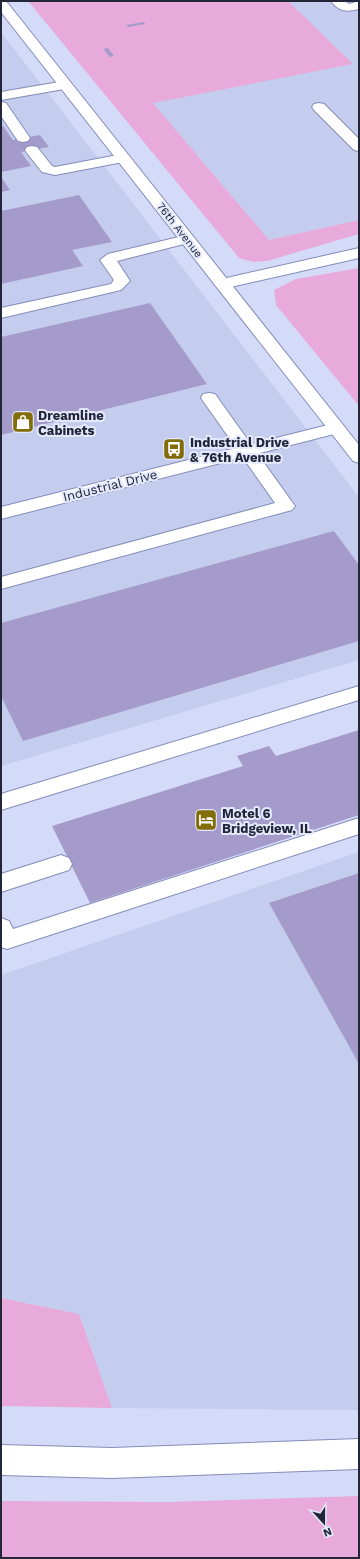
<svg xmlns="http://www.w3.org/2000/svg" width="360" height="1559" font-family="'Work Sans',sans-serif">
<rect width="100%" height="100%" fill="#d4dbf9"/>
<path fill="#c5cdee" d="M288 1H359V220L269 240 152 102 352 64Z
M1 32 359 497V660L1 766Z
M359 852V1410L112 1408 79 1314 1 1298V975Z"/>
<path fill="#e8aada" d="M28 1H288L353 64 153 103 269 240 359 220V234L267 261 253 262 239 258Z
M359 268V406L276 305 274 290 296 279Z
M1 1298 79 1314 112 1408 1 1406Z
M359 1496V1558H1V1501L167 1502Z"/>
<path fill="#a59bca" d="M144 22 145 24 128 27 126 25Z
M108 48 114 56 110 57 103 49Z
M1 126H3L13 140 40 135 49 147 21 152 31 166 1 172Z
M1 177 10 190 1 192Z
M79 195 112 242 72 250 83 266 1 284V211Z
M150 303 207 384 1 435V337Z
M334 531 359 565V641L23 741 1 696V623Z
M359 730V815L90 903 52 826 243 766 237 756 269 746 276 756Z
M359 873V1064L269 903Z"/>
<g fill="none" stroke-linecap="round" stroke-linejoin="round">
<g stroke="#838cb9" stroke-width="2">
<path id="lane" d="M331 1H345L349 4 359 1V9C347 12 339 12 331 1Z
M65 81 70 82 72 85 70 88 1 100V92Z
M1 102 6 103 30 138 28 141 23 142 18 141 16 138 1 116Z
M319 103 324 104 359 139V151L354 150 314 110 312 107 314 104Z
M32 146 37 147 52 166 55 167 123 154 128 155 130 158 128 161 123 162 55 175 42 172 27 153 25 150 27 147Z
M187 235 192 236 194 239 192 242 117 261 130 281 121 290 1 318V308L111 284 114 280 100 260 108 254Z
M359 248V258L222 289 217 287 214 284 217 281 222 279Z
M209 393 215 394 292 502 295 506 292 510 1 589V577L275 503 201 398 203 394Z
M359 686V700L1 810V794Z
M359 818V834L7 949 1 947V918L9 921 13 929Z
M61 855 69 858 72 864 69 870 1 892V874Z"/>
</g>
<g stroke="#838cb9" stroke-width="2">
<path id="street" d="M336 423 342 424 345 428 342 432 1 519V507Z"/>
</g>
<g stroke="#838cb9" stroke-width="2">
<path id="secondary" d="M1 1H6L359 445V463L353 461 1 12Z"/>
</g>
<g stroke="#838cb9" stroke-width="2">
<path id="highway" d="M359 1439V1469L112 1478 1 1475V1445L112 1448Z"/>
</g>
<use href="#lane" fill="#fff" fill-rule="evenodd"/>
<use href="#street" fill="#fff" fill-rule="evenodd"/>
<use href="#secondary" fill="#fff" fill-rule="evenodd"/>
<use href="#highway" fill="#fff" fill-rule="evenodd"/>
</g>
<defs>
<g id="shop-square" transform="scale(1.15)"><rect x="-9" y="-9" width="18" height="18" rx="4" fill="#826d08" stroke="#e4e9fd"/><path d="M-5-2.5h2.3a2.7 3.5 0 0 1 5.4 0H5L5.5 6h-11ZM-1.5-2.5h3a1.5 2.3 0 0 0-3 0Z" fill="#fff"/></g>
<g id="bus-square" transform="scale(1.15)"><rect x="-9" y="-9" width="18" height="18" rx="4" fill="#826d08" stroke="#e4e9fd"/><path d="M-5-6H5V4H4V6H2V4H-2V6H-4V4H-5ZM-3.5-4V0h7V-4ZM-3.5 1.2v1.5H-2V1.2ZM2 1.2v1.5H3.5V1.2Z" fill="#fff"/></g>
<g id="hotel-square" transform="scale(1.15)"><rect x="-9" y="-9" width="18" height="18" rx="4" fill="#826d08" stroke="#e4e9fd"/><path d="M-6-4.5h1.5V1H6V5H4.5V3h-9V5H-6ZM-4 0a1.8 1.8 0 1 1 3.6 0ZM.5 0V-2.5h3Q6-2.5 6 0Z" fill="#fff"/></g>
</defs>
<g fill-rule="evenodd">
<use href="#shop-square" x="23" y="422"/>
<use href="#bus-square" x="174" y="449"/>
<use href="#hotel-square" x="206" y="820"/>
</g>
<g text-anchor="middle" stroke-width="4" stroke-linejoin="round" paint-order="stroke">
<g font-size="11" fill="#232639" stroke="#e4e9fd">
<text transform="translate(180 230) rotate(52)" y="4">76th Avenue</text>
</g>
<g font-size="13" font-weight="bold" fill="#232639" stroke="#e4e9fd" text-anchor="start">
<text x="38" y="420">Dreamline<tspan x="38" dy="15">Cabinets</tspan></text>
<text x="190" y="447">Industrial Drive<tspan x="190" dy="15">&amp; 76th Avenue</tspan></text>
<text x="222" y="818">Motel 6<tspan x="222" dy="15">Bridgeview, IL</tspan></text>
</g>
<g font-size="13" fill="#232639" stroke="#e4e9fd">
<text transform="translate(110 485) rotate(-14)" y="5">Industrial Drive</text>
</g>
</g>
<rect width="360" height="1559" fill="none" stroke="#232639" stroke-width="4"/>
<g transform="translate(324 1523) rotate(159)" stroke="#e4e9fd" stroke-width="3" paint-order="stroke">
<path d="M0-3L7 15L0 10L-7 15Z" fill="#232639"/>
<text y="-6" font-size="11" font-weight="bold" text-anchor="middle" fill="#232639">N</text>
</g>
</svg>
